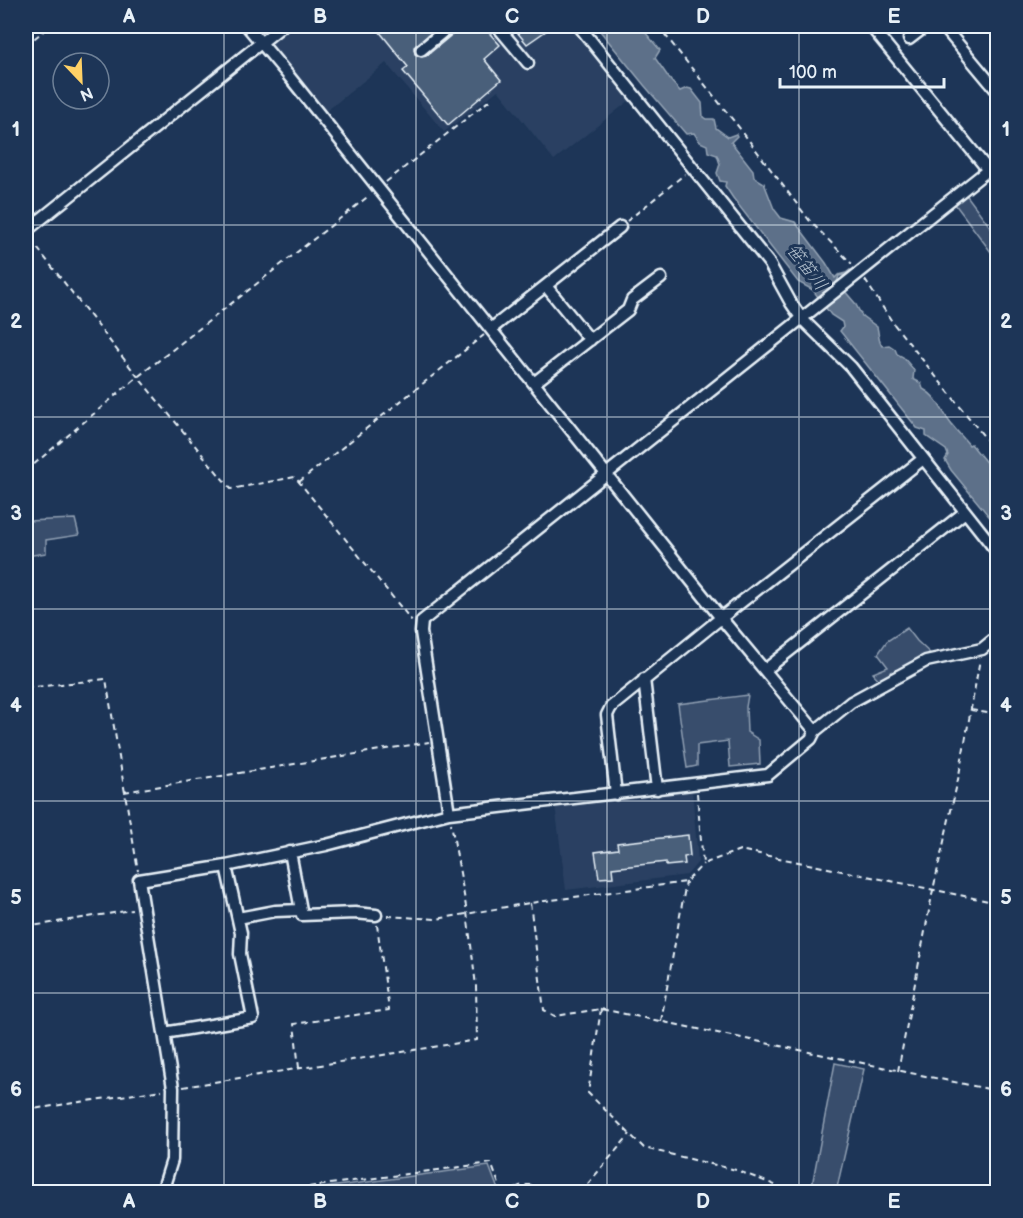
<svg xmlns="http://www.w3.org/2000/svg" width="1023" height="1218" font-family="'Balsamiq Sans','Klee One',sans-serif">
<rect width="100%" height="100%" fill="#1d3557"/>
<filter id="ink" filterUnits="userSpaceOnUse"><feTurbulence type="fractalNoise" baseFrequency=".0167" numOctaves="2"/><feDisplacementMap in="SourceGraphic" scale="12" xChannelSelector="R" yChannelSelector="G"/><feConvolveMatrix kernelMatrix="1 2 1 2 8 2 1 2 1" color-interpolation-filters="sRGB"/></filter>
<g filter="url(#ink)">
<path fill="#2a4162" d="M291 26H573L630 100 554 160 498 90 444 132 386 63 324 113 270 47V43Z
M692 789 698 862 687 875 566 890 555 805Z"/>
<path fill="#374d6c" stroke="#909fb2" stroke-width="1.5" d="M965 193 997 236V260L955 204Z
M75 519 79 535 46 540V553L26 556V521Z
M907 628 917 641 933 656 880 681 873 673 888 667 878 654 887 641Z
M748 695 746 707 747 732 759 740 760 764 730 767 728 741 697 745V766L687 768 678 704Z
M835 1063 864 1069 836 1192H815L811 1191Z
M489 1166 499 1192H297L337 1186Z"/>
<path fill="#5d7089" stroke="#95a4b5" stroke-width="1.5" d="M596 26H640L660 50 655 58 671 81 680 91 687 88 691 89 702 103 703 117 706 119H714L716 128 728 137 736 134 737 136 731 142 753 170 754 177 764 183 774 209 781 218 795 222 826 263 835 278 838 275 846 273 850 270 852 271 846 275 839 276 837 282 855 303 862 316 877 327C879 334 878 340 882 346L889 345 895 349 897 354 903 357 914 370 913 379 921 383 923 389C935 395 941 408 947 418 953 428 962 436 969 445L971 444 997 476V526L951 470 945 460 948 455 946 450 926 436V431L917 428 840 331 843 327 842 322 831 315 813 290 798 282 733 198 725 186 726 182 720 181 717 173 720 164 717 155 708 152 707 145 700 142 694 133 686 134 644 85Z"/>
<path fill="#495e7a" stroke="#e8f1f8" stroke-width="1.5" d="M375 26H439L414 47 415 54 422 57 426 56 455 32 457 26H483L500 45 484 59 501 80 448 125 403 71 408 67Z
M512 26H553L527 44Z
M688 835 690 856 684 857 685 864 666 866V862L612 868 613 877 599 878 595 852 618 849 617 843Z"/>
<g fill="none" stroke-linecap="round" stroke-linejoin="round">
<g stroke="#e8f1f8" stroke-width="15">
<path id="minor" d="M247 26 288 75 721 618 815 731
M497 26 528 63
M579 26 769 263 791 303 802 319 851 367 998 553
M943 26 998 92
M873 29 988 170
M909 39 926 26
M421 50 450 26
M26 231 282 26
M546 286 590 340
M491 329 620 227
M534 383 628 310 632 300 661 278
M765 670 965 512
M644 679 657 789
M616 794 607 715 611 707 721 618 923 459
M449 813 421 632 422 621 998 162
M301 910 302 915 355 913 376 915
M238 918 275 911 301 910 290 852
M164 1033 253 1018 240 954 241 933 226 866
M162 1192 172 1160 173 1088 139 880 226 866 326 845 449 813 768 775 811 739 815 731 851 702 926 661 982 649 998 636"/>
</g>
<path stroke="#e8f1f8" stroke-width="2" stroke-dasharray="6 4.5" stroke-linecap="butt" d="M658 26 741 130 809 220 852 264
M26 45 50 26
M386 182 491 99
M627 221 685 174
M31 240 138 377 231 489 295 477 412 621
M865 280 893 323 998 454
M26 471 135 379 370 195
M299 482 484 335
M26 688 106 679 138 871
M971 710 998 715
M124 792 429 742
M697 793 703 864 740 850 998 903
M530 903 544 1010 555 1016 601 1009 998 1091
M387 916 436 919 530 903 686 882 703 864
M26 927 132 910
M601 1009 588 1093 644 1148 736 1170 793 1192
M661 1021 686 882
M299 1068 294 1024 389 1010 377 925
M898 1071 933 890 959 775 980 659
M183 1087 477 1040 476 986 467 912 451 823
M26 1110 162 1090
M278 1192 315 1186 491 1163 502 1192
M506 1192 522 1185H531L538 1192
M581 1192 630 1134"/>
<use href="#minor" stroke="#1d3557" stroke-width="10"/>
</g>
</g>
<path fill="none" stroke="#e8f1f8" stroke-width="1.5" stroke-opacity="0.55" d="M224 26V1192M416 26V1192M607 26V1192M799 26V1192M26 225H998M26 417H998M26 609H998M26 801H998M26 993H998"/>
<g text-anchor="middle" stroke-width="6" stroke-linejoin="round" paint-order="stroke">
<g font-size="18" font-style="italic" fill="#b7c4d1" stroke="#1d3557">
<text transform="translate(807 267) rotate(52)" y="6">笹笛川</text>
</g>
</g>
<rect width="1023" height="1218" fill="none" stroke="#1d3557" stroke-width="66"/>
<g transform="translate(81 81) rotate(157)"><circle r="28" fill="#1d3557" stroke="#6e8097" stroke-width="1.5"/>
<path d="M0-4.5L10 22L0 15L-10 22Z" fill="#ffd166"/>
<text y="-9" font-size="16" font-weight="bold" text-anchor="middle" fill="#e8f1f8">N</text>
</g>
<path d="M780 78v9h164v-9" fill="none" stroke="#e8f1f8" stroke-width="3"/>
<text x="789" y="78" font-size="18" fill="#e8f1f8" stroke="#1d3557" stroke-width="4.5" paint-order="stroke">100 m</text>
<rect x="33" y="33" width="957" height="1152" fill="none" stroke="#e8f1f8" stroke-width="2"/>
<g font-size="20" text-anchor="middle" font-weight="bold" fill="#e8f1f8">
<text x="129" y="23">A</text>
<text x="320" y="23">B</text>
<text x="512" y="23">C</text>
<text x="703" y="23">D</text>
<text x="894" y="23">E</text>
<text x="16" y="136">1</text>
<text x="1006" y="136">1</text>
<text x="16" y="328">2</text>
<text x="1006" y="328">2</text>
<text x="16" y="520">3</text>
<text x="1006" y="520">3</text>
<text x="16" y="712">4</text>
<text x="1006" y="712">4</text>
<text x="16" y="904">5</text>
<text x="1006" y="904">5</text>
<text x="16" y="1096">6</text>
<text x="1006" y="1096">6</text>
<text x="129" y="1208">A</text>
<text x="320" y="1208">B</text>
<text x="512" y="1208">C</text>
<text x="703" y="1208">D</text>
<text x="894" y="1208">E</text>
</g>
</svg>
